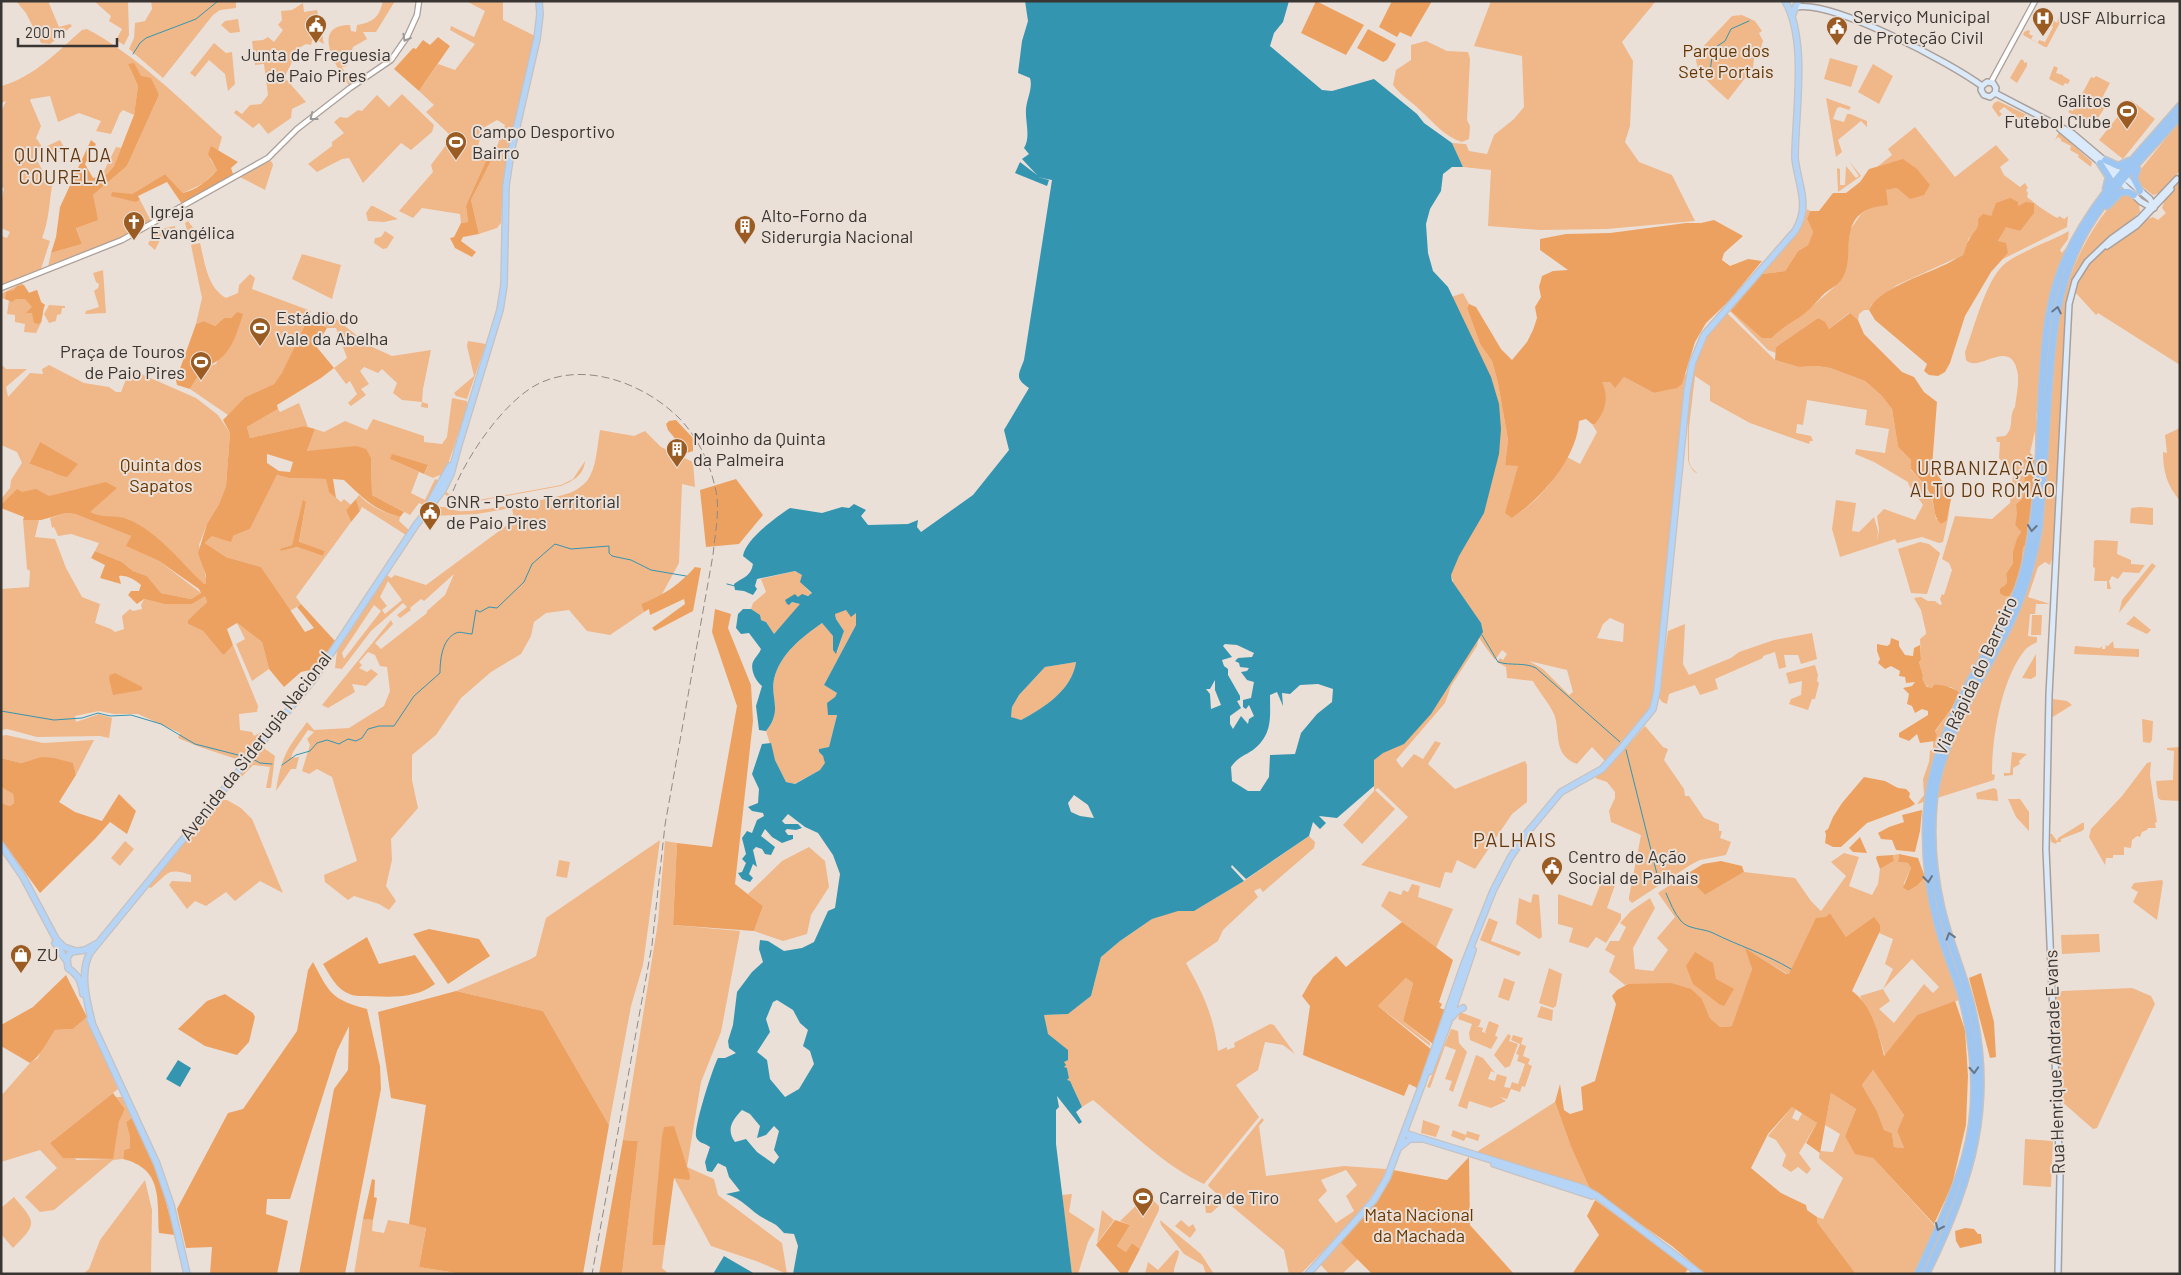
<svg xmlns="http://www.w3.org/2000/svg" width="2181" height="1275" font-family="Barlow,sans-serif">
<rect width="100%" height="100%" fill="#ebe0d8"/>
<path fill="#f0b789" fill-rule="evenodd" d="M16 1H48L59 27 70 24 72 26 50 44 41 43 26 13Z
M94 1H128L129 35 124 45 116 40 122 29 109 21 111 16Z
M151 1H236V8L220 10 213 15 163 78 129 49 134 38 135 23 145 21 152 9Z
M383 1H395L376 32H363L367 39 353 47 347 66 342 67 352 84H348C336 67 310 25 350 25L351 31 356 32 357 25C373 22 379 18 383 1Z
M466 1H503V20L535 36 508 155 503 190 501 223 497 228 479 234 471 200 493 157 505 125 497 120 483 128 477 150 488 156 468 201 466 206 468 222 461 223 460 214 422 208 413 218 399 211 433 172 431 165 452 137 426 112 434 105 419 91 438 64 455 70 475 44 450 30 451 26 474 37 485 11Z
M1491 1H1656L1622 42 1633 61 1630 126 1625 142 1639 162 1672 175 1695 221 1607 229 1540 230 1488 226 1491 170 1463 167 1452 143 1466 144 1469 151 1487 154 1494 135 1514 119 1524 107 1522 56 1474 46Z
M303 3 304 12 317 10 324 44 313 38 311 45 306 44 299 48 286 74V79L306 102 292 109 291 118 268 134 259 123 253 128 234 113 236 110 242 114 250 105 261 104 268 95 264 64 255 65 252 41 263 40 268 37 274 42 283 30 278 25 282 20 281 11 292 10Z
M1742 15 1755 21 1762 31 1759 33 1763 41 1758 58H1754L1753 68 1728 100C1716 88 1689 70 1698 52L1732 16Z
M2059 15 2063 17 2047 47H2045L2023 35 2024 32 2028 30 2030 31 2029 34 2033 36 2031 39 2038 43 2039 40 2045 42 2053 27 2052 26 2054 21 2057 23Z
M238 19 240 32 230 33 221 25 225 21Z
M87 29C136 55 181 100 222 137L218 151 211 147 210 159 217 170 204 183 183 193 165 174 132 194 136 202 140 200 151 221 120 239 48 267 51 253 82 244 76 227 93 195 127 166 159 95 128 64 138 86 134 115 123 110 120 113 111 134 96 131 101 121 79 113 58 122 50 96 31 99 30 100 41 126 36 138 43 148 33 154 52 186C49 204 49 221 42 238L50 241 41 269 1 285V236L7 238 10 232 1 228V204L4 188 1 187V112L6 101 1 103V86C34 77 57 52 82 30Z
M1426 41 1447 51 1468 52 1470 59 1467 120 1470 126 1469 139 1462 142C1445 137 1433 122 1420 110 1411 101 1401 96 1393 85L1396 70 1411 60V45Z
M214 43 226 53 232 52 235 84 228 91 225 74 209 60 195 77 190 73Z
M1830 58 1858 66 1851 87 1824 79Z
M2021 59 2024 61V63L2027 62V66L2017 83 2010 78Z
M1873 64 1893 76 1879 104 1858 92Z
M2054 66 2058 68 2056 73 2063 75V76L2070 80 2068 84 2065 83 2063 86 2049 79Z
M2096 76 2110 83 2101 100 2107 104 2093 126 2068 112 2070 110 2073 111 2091 77 2094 78Z
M402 94 434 125 432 132 411 150 401 143 363 183 349 158 342 159 317 172 308 164 332 146V142L344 133 334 122 340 117 347 118 358 110 362 111 377 95 389 107Z
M1826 98 1851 107 1849 110 1840 107 1837 108 1833 119 1844 122 1847 114H1850L1867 121V127L1861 121 1838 140 1842 152 1836 157Z
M2131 100 2155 119 2123 159 2099 140Z
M1998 101 2029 116 2025 123 2004 107 1999 111 2002 114 1999 117 1992 107 1994 103Z
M2180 121V170C2174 178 2163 194 2153 195L2138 183 2136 175Z
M1915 127 1955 177 1996 145 2009 160 2000 167 2004 175 2020 187 2025 183 2028 188 2026 190 2028 193 2027 197C2036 204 2050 215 2058 218L2059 216 2064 219 2068 216 2067 227 2001 260 2008 253 1998 241 2006 226 2020 231 2034 203C2027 202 2024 205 2018 206 2010 207 2004 201 1997 203L1991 216 1979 225 1976 232 1969 238 1963 255 1897 285 1871 305 1869 310H1864L1859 314 1858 320 1849 313 1829 329 1818 318 1776 347V353L1768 350 1729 310 1798 231 1804 221 1807 209 1810 211 1807 219 1813 232 1808 245 1798 251 1785 271 1762 274 1732 311 1772 338 1782 327 1801 316 1839 283 1846 268 1850 230 1861 214 1873 206 1885 190 1897 188 1890 163 1877 167 1892 155 1888 149Z
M2059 132 2092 162 2091 167 2078 157 2079 155 2070 150 2071 146 2061 141V139L2058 137 2055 140Z
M60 140 65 149 51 156 45 147Z
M116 147 121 148 114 166 107 174 102 175Z
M268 160 272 162 273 165 265 190 240 177Z
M1849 161 1861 176 1838 192 1837 168 1840 169V185H1845L1846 166 1856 178 1859 176Z
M2180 181V365L2098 313 2096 315 2075 292C2079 258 2124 240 2148 219L2153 217 2158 220 2166 213 2162 208 2165 199Z
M2121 194 2129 196 2139 204 2140 212C2114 238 2076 253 2068 293L2058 477 2055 488 2057 496 2054 552 2050 565 2045 562 2038 567 2028 597 2050 604H2036L2035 614H2030L2028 636 2037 637V642C2034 644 2028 646 2025 650 2001 679 1992 738 1992 774L1995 775 1994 780 1937 798C1946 719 2005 657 2029 583 2044 540 2046 497 2048 452 2051 412 2053 372 2056 331 2065 280 2084 232 2121 194Z
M371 206H373L398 219 384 222 368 221 366 213Z
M188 221 200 237 199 241 190 242 185 223Z
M175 226 177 239 170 237 161 238 155 250 148 244 156 230Z
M385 231 394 237 387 248 383 249 374 243 375 238 381 237Z
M2069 231 2068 239 2060 250 2062 253 2069 244C2043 305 2042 348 2038 411L2036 414V425L2037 415 2038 421C2034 482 2034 544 2010 601 1995 636 1974 668 1956 701 1940 733 1930 767 1924 802L1917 804 1924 795 1923 779 1929 762 1930 751 1933 749V742L1937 735 1935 732 1952 708 1959 692 1951 687 1929 688 1921 679 1923 674 1919 662 1921 660 1920 639 1926 634V632L1921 610 1914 598 1921 597 1928 601H1935L1940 605 1942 604 1940 599 1942 594 1944 595 1952 570 1949 563 1942 559 1955 516 1992 519 2010 503 2013 475 1999 458 2000 442H1997L1996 437 2005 436C2015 428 2008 416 2015 407 2016 397 2019 385 2018 375 2012 334 1979 374 1966 360L1965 352C1974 329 1987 275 2007 262 2026 249 2049 242 2069 231ZM2035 431V465L2030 519 2027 530V543L2023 548 2021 567 2014 588 2003 586 2007 583 2006 574 2013 563 2014 552 2017 538 2021 532 2015 525 2018 514 2016 504C2029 496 2028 471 2025 458L2030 453Z
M200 243C205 263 207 287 226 298L238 293 239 285 250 274 255 278 252 289 311 311 282 374 274 384 245 397 228 415 190 389 203 368 216 364 237 312 231 318H224L215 326 204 321 196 324 202 298 191 245Z
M302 254 341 265 332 299 292 279Z
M103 270 106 313 85 314 86 311 99 307 94 291 98 288 99 284 96 282 93 273Z
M22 283 29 293 37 290 41 302 45 305 42 308V321L36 333 24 332 25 324 15 322V315L7 314 9 300 1 298V294Z
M1463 293 1469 304 1467 308 1480 344 1492 361 1498 383 1508 440 1505 465H1518L1515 485 1509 498 1512 518C1537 502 1553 483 1567 457L1580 464 1597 432 1592 424H1595L1601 382H1610L1615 387 1624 377 1654 393C1670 388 1680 392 1685 374L1687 375 1652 703 1643 717 1605 761 1592 747 1577 764C1552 755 1561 732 1554 714 1549 703 1539 692 1533 681L1507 678 1506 667 1497 662 1500 658 1503 660 1507 654 1502 650 1495 660 1479 638 1477 646 1451 686 1445 703 1396 760 1402 768 1414 754 1423 759 1435 741 1441 743 1428 764 1455 789 1525 761 1527 765V802L1512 814 1475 869 1457 860 1452 873 1445 872 1440 888 1361 865 1408 817 1378 788 1375 790 1395 809 1362 844 1343 825 1374 791V786L1320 813 1453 580 1451 576 1448 582 1451 297ZM1610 618 1624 624 1623 642 1597 638 1603 624ZM1529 661 1567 670 1573 692 1569 695 1543 669Z
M49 305 65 306V308H62L61 314 57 315 56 321 49 323 44 314Z
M326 311 370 346 392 356 431 350 423 389 422 402 428 404V408L421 407 422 402 402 400 393 393 397 383 382 369 378 373 364 367 360 371 369 384 361 389 366 395 351 406 348 403 357 394 350 381 346 384 334 368 347 358 336 328H327L319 322Z
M1727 313 1775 360 1799 367 1817 366 1830 368 1865 381 1881 395 1892 409 1898 447 1911 460V470L1920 480 1932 499 1936 519 1947 520 1950 509 1943 542 1939 543 1922 537 1897 543 1895 539 1840 557 1832 529 1836 500 1856 503 1852 531 1859 532 1874 517 1878 531 1877 541 1879 530 1877 516 1884 509 1915 520 1923 505C1919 498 1909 489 1908 482L1874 462 1855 454 1856 449 1885 453 1889 429 1865 425 1867 410 1807 400 1803 425 1797 424 1796 433 1811 436 1813 441H1810L1809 444 1750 423 1710 401V386L1695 376 1689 427V461L1691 467 1698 474C1692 471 1690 467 1688 460 1688 424 1684 367 1706 336 1712 328 1720 320 1727 313Z
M468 341 486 344 467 399 456 396 454 393 474 376 467 346Z
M1 364 6 369H27L6 387 8 397 30 373 43 374 42 369 49 365 84 383 109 387 116 392H121L130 369 196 398 218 415 230 433 226 486 219 504 207 524 199 545 207 583 204 584 145 540 75 509 1 508V499L10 488 11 480 22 463 17 452 1 445ZM40 442V443L52 473 44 467 29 464Z
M452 398 467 401 468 405 445 473 433 478 424 474 428 466 390 459 419 472 411 493 425 500 435 479 441 481 425 506 419 503 410 515 372 495 371 458 307 451 315 429 324 432 345 421 367 430 373 419 424 436V442L442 444 447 437Z
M299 403 308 427 304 426 250 438 247 427 278 409 280 412Z
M2180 428V501C2167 485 2163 472 2163 452L2167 453 2165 435Z
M600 430 634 436 645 431 661 447 693 462 695 487 682 484 679 563 661 596 641 604 644 612 610 635 587 631 569 610 546 613 534 622 531 636 521 654 491 672 461 698 436 735 412 755V780L418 808 391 839 392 860 386 886 396 901 389 910 379 904 354 896 348 900 325 882 324 875 357 861 332 777 317 769 309 774 302 771 310 745 307 739 314 732 308 730 293 752 291 758 299 757 296 769H291L276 791C281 757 287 749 307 722L314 730 349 728 384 706 390 691 387 667 380 666 375 655 368 652 359 662 362 665 359 668 367 672 371 669 378 674 366 686 352 684 355 692 328 708 322 705 391 620 393 624 375 643 381 649 427 613V611L445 595 454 574 424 601 421 599 410 608 411 610 400 618 397 615 407 607 403 603 371 631 342 669 335 668 337 651 387 575 391 578 395 575 426 585 514 520 512 508 477 514 432 516 428 514C438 501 446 509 459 511 472 513 560 498 572 492 577 490 583 485 587 481 597 467 597 446 600 430ZM388 581 402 600 385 614 382 610 387 606 380 597ZM374 605 381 611 344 659 342 653Z
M585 461C584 475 573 481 561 486L462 504 448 498 445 494V491L462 503 561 485 573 479Z
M277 475 289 478 327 479 330 492 341 502 344 499 351 505 346 510 351 522 296 597 301 604 290 611 261 567 226 557 205 543 212 536H233L250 529ZM306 502 299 543 325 551 323 556 297 547 281 551 279 549 292 545Z
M359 495C370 507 385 513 400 517L399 521 410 531 406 535 362 507 360 511 356 499Z
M2140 507 2153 508V525L2130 523 2131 508Z
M66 513 75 514 131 536 127 546 159 561 201 593 191 599 161 593 147 576 133 571 122 562 95 551 99 543 71 534 58 536 54 527 52 528 50 518Z
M23 520H39L35 537 55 539 66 568 82 597 100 604 95 623 111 629 115 632 124 629 122 616 130 609 133 611 142 609 141 605 144 599 164 604H192L205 595 207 602 188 620V624L203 631 222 654H225L233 645 258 706 257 712 239 714 240 730 252 732 254 736 261 732 263 735 242 760 236 759 197 746 178 738 180 733 138 714H114L99 711 75 716 76 722 99 714 112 718 109 738 100 736 37 737 7 729 1 730V589L29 587 30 571 27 569Z
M2096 540 2118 541 2117 554 2131 560V564L2145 565 2139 573 2123 572 2118 579 2112 576 2109 581 2111 589H2107V581H2094L2095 568 2093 567 2094 541Z
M1920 542 1929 544 1940 553 1927 594 1911 593 1898 549Z
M2152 563 2156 566 2119 613 2122 600Z
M795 571 802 575 805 587 812 594 798 598 795 594 789 605 792 602 801 604 773 635 766 622 761 620 751 609 753 603 766 592 761 579Z
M846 610 856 612V625L824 685 837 693 835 697 837 714 829 747 820 749 819 752 823 756 826 763 820 770 794 784 786 782 775 760 766 731C783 710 770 699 774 679 780 654 802 637 822 623L833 636V650L837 653 844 631 836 619 835 613Z
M2032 615H2042L2041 635H2031Z
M2134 616 2151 630 2147 634 2126 624Z
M237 623 262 642 269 669 252 681 236 644 245 639Z
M1685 624 1683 664 1689 675 1731 658 1739 652 1774 640 1812 633 1817 659 1801 664 1798 655H1784L1786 667 1779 669 1775 652 1763 656V658L1715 679 1718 689 1700 695 1695 685 1669 694 1667 704 1662 702 1658 696 1668 631Z
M2113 641 2114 648 2139 649V657L2074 654 2075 646 2100 648 2102 646V649H2105L2106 646 2103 645 2108 646Z
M2036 654V676L2031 679 2022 678Z
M1076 662C1072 690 1044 708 1021 720L1011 717 1012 707 1019 695 1045 667Z
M1815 665 1818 675 1817 681 1819 683 1815 699H1812L1808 710 1789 704 1791 699 1801 695 1802 681 1789 684 1786 673Z
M2053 699 2067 701 2072 705 2051 718Z
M2142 719 2153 721 2152 740 2150 743 2143 742Z
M1645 726 1663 747 1668 749 1664 760 1684 789 1685 796H1689L1704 818 1719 824V831H1722L1720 838 1731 842 1726 855 1700 860 1692 864 1632 903 1629 900V897L1641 835 1611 822 1609 811 1615 798V792L1607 782 1595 778 1609 766Z
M6 735 43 743 94 740 76 775 73 763 32 760 21 763 1 758V736Z
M261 746 275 756 271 788H266L270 767 253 765 235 784 232 783Z
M2180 747V801L2161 800 2158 798 2156 781 2173 780 2174 751 2167 750V748Z
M2012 752 2027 754 2019 761 2020 764 2013 768V775L2004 776V773H2010Z
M2151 762 2150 775 2157 822 2155 823 2156 828H2148L2147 830 2142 832 2140 837 2137 836 2132 840 2131 848 2124 847V855H2113V858H2106L2105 865 2089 837 2091 829 2122 796 2147 763Z
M1 787 13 794 14 803 10 806 1 803Z
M1994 788 1997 790 1998 801 1977 799 1976 793Z
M2008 799H2020L2029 812V831L2016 817Z
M222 800H227L241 808 252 819 283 893 260 881 235 901 226 892 206 906 195 901 187 909 169 885 172 881 191 882V875C167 867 169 873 151 888L148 887 215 806Z
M2082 823H2084V829L2082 831 2061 839V842H2057L2056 844 2051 842 2050 834H2052L2057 841 2058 838Z
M1309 836 1315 842 1314 848 1263 892 1260 888 1254 891 1258 897 1223 930 1218 941 1186 963C1203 993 1214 1017 1218 1051L1227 1047V1050L1235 1047 1234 1043 1270 1024 1274 1025 1295 1054 1283 1045 1265 1042 1258 1070 1236 1085 1259 1117 1204 1184C1163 1165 1128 1129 1093 1100L1082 1107 1072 1085H1064L1066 1078 1067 1080 1069 1077 1067 1068H1064V1062L1047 1034 1044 1015 1068 1014 1091 996 1101 957 1120 941 1152 919 1178 910 1194 911 1244 881Z
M660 840 643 965 631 1006 609 1125 543 1011 456 991 531 959 536 956 546 918Z
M125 841 134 849 120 866 111 858Z
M665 841 677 843 673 925 740 931 721 1032 701 1082 687 1167 714 1179 718 1195 782 1243 787 1274 756 1261 711 1246 674 1178V1127L657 1203 652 1244 665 1245 662 1268 669 1274H622L638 1141 623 1140 658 922Z
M809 847 825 861 829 887 811 915 807 934 783 941 754 931 763 906 748 894 782 861Z
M1844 853 1859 857 1849 886 1872 895 1878 884 1880 869 1894 861 1893 855 1899 854 1898 862 1908 863 1911 868 1904 883V889L1908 891 1918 885 1925 877 1930 903 1959 1000 1917 1015 1885 1056 1879 1036 1860 996 1883 989 1893 969 1885 964 1893 939 1879 933 1880 931 1846 937 1830 913 1789 974H1787L1746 949 1752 969 1733 1026 1720 1027 1710 1018 1702 999 1628 984 1625 985 1609 972 1615 956 1605 950 1610 941H1619L1626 927 1620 923 1631 911 1650 898 1655 908 1633 948 1635 969 1653 971 1668 950 1657 938 1675 917 1658 893 1685 875 1705 895 1744 872 1795 878 1811 901 1821 911 1846 876 1831 862ZM1912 959 1939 987 1933 993 1924 984 1894 1023 1879 1009 1890 1001 1883 989Z
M559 860 570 862 567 878 556 876Z
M1602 880 1615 885 1607 908 1621 914V919L1606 943 1596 937 1588 948 1569 942 1573 928 1558 924V894L1592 906Z
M2162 880 2163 882 2157 920 2133 902 2138 892 2131 888 2134 883Z
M1412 884 1420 886 1418 897 1453 909 1436 948 1381 906 1389 891 1401 895 1403 890 1408 892Z
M1533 894 1539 895 1542 937 1539 939 1516 924 1519 898 1531 903Z
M1489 918 1498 922 1491 941 1521 952 1519 956 1480 940Z
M2099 934 2100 952 2062 954 2061 935Z
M1549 968 1562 974 1556 1006 1553 1008 1539 1003Z
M1406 978 1413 983 1403 1021 1430 1043V1046L1378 1006Z
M1504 978 1515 982 1509 1001 1498 997Z
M2132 988 2151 996 2155 1004 2097 1128 2093 1129 2060 1100 2059 1096 2056 996 2062 991Z
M1541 1006 1553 1010 1552 1021 1537 1017Z
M1460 1012 1481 1020 1479 1026H1476L1483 1028 1482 1032 1487 1033 1485 1032 1489 1021 1499 1025 1495 1036 1498 1037 1491 1049 1470 1040 1469 1033 1472 1024 1458 1019Z
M87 1017 118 1089 50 1143 77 1160 112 1159 119 1122 125 1109 116 1097H124L133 1117 126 1122 130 1138V1148L124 1150 123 1159 113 1160 54 1210 40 1212 25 1197 57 1168 40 1150 1 1162V1096L30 1063 38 1058 43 1046 55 1030 73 1029Z
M1451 1029 1458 1031 1459 1043 1467 1052 1453 1092 1449 1090 1452 1081 1445 1079 1456 1050 1445 1046 1430 1088 1427 1087Z
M1508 1034 1511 1036 1509 1041 1518 1044 1510 1066 1505 1068 1494 1055Z
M1513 1035 1523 1038 1521 1044 1526 1046 1523 1056 1530 1059 1528 1064 1532 1066 1525 1087 1522 1086 1520 1092 1511 1089 1507 1099 1500 1097 1506 1101 1491 1108 1469 1101 1467 1109 1458 1106 1476 1055 1483 1058 1495 1073 1491 1071 1488 1079 1495 1081 1497 1074 1507 1077 1504 1087 1510 1088 1512 1082 1518 1084 1525 1064 1517 1061 1519 1055 1516 1054 1520 1044 1511 1040Z
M1873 1070 1904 1115 1897 1131 1904 1148 1894 1147 1892 1133 1884 1130 1877 1111 1862 1085Z
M1831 1093 1856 1109 1845 1136 1873 1158 1935 1226 1914 1274H1856L1817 1222V1217L1823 1219 1843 1178 1819 1158 1820 1151 1833 1152 1840 1134 1825 1125Z
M1555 1102 1571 1147 1590 1189 1480 1154 1478 1151Z
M1792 1107 1796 1109 1792 1118 1798 1121 1802 1113 1817 1123 1799 1153 1811 1169 1807 1174 1798 1167 1791 1172 1782 1166 1786 1155 1776 1140 1768 1136Z
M1262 1118 1264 1120 1259 1126 1266 1176 1344 1166 1386 1169C1381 1195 1321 1253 1301 1274H1289L1284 1250 1209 1187 1208 1185ZM1346 1170 1357 1185 1346 1196 1354 1211 1336 1223 1318 1200 1327 1191 1321 1180Z
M1423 1120 1440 1126 1436 1137 1421 1133Z
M1453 1130 1466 1135 1467 1131 1480 1135 1478 1141 1466 1137 1464 1141 1451 1136Z
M2025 1139 2053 1141 2051 1187 2023 1185Z
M145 1180 152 1210 151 1274H83L89 1269 100 1240Z
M1203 1193 1219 1206 1211 1213H1206L1205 1205 1197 1200Z
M1072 1194 1069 1212 1095 1229 1088 1242 1078 1274H1072L1062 1195Z
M1149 1196 1159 1206V1210L1140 1249 1132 1243 1126 1252 1117 1246 1130 1225 1120 1221 1143 1199 1146 1200Z
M14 1197C36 1223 38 1223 13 1248L1 1234V1208Z
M1102 1210 1114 1220 1097 1243Z
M363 1219 373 1220 372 1231 384 1233 388 1220 426 1227 419 1267 462 1274H354Z
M1160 1220 1201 1254 1214 1274H1206L1203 1265 1184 1254 1161 1225Z
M1181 1220 1189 1227 1193 1224 1196 1230 1190 1238 1175 1226Z
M1339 1241 1358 1259 1342 1274H1329L1320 1264Z
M1176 1250 1179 1251C1179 1259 1173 1266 1174 1274H1145L1148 1262 1158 1270Z"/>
<path fill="#eda161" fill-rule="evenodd" d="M1316 1 1364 25 1346 55 1301 33Z
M1392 1H1432L1411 37 1400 32 1397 37 1379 27Z
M1368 29 1396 44 1387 60 1383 62 1357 48Z
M438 37 450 46 419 91 394 69 413 48 416 49 423 40 430 45Z
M134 63 141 76 151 78 159 95 127 166 93 195 98 220 76 228 82 244 51 253 56 237 60 207 91 140 96 144 85 164 93 178 107 174 114 166 134 115 138 86 128 64Z
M211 146 238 162 231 168 233 174 182 204 167 182 138 196 140 200 136 202 111 196 112 192 132 194 165 174 183 193C196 190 208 181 217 170L208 154Z
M488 156 493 157 471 200 479 234 463 237 461 241 476 252 472 257 455 248 450 238 454 237 461 223 468 222 466 206 468 201Z
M1903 159 1917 169 1930 185 1924 195 1910 199 1897 188 1886 190 1888 205C1828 210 1862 260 1838 284 1834 287 1829 290 1825 293 1817 301 1809 311 1800 317 1789 324 1781 328 1772 338H1762L1731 311 1762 274 1785 271 1798 251 1808 245 1813 232 1807 219 1810 211H1819L1833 193H1846L1860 182 1869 169Z
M2010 198 2018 202V206L2026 202 2034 203V213L2020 231 2006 227 1998 241 2006 243 2008 253 1991 272 1965 316 1950 363 1945 372 1938 376 1929 375 1924 371 1927 364 1875 320 1869 310C1877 290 1923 275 1942 266 1950 263 1956 258 1963 255 1965 250 1966 244 1969 240 1973 231 1980 230 1978 219L1983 214 1991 216 1996 203Z
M1714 220 1743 236 1724 253 1722 260 1730 266 1748 259 1762 261 1729 301 1706 323 1695 342 1682 384 1677 388 1654 393 1624 377 1615 388 1610 382H1602C1609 397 1606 410 1595 424H1592L1586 419 1579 421C1577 458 1542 498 1512 518L1505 513 1518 466 1505 465 1508 440 1498 383 1492 361 1480 344 1467 308 1469 304 1476 307 1501 349 1512 360 1527 342 1533 330 1537 318 1535 307 1541 297 1539 287 1542 276 1553 271 1568 270 1540 250V239L1566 234 1610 233 1686 223H1701Z
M24 285 29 293 37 290 41 302 45 305C42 311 44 318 39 324L34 323 32 313H26L32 307 25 299H16L12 302 5 299 6 292 14 290 17 286Z
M237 312 243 314C235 339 230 359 203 368L190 389 177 385 176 380 196 324 204 321 215 326 224 318H231Z
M1850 313 1858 320 1864 334 1902 372 1914 377 1924 392 1937 402 1932 467 1947 488 1951 499 1947 520 1941 524C1933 516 1935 508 1932 498 1928 487 1918 478 1911 469V460L1898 447 1892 409 1881 395 1865 381 1830 368 1817 366 1799 367 1775 360 1776 347 1818 318 1825 322 1829 329Z
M309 316 327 328 316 346 334 368 321 378 277 405 278 409 247 427 250 438 304 426 315 429 307 451 356 446 366 449 371 458 372 495 404 512 400 517C374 510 363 498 344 480L333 479 336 498 329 492 326 479 289 478 277 475 250 529 233 536 231 542 212 536 205 543 226 557 261 567 305 632 314 628 297 607 301 604 335 641 315 669 301 672 284 687 269 669 262 642 237 623 227 629 233 645 225 654H222L203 631 188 624V620L207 602 205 596 192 604H164L144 599 137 604 128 595 131 591H139L141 585C135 580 127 575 119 576L121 584 100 578 105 565 91 558 95 551 122 562 133 571 147 576 161 593 191 599 201 593 199 589 159 561 126 546 131 536 75 514 66 513 41 520H23L24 517 1 508V505L17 489 22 492 36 489 49 496 106 482 117 488 90 512C102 519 114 514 127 519 159 532 179 561 204 584L206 583V575L198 553 207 524 219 504 226 486 230 433 223 420 245 397 274 384 282 373ZM267 454 293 462 290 472 279 471 267 463Z
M676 420 693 438V451L687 453 668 430 666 424 669 421Z
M40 442 78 464 67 477C53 474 43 467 29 464Z
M2030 453 2035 458V465L2030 519 2027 530V543L2023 548 2021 567 2014 588 2009 596H2004L2000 593V589L2007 583 2006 574 2013 563V552L2017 538 2021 532 2015 525 2017 514 2016 504C2029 496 2024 479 2024 467L2027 464 2024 460Z
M392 454 428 465 424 474 390 459Z
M736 479 763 515 739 544 706 547 700 490Z
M356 499 360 511 351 522 346 510Z
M303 500 306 502 299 542 325 551 323 556 297 547 281 551 279 549 292 545Z
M695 567 701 568 693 611 655 631 652 628 685 604 684 599 650 615 649 609 644 612 641 604C664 595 679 585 695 567Z
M715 609 731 614 728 628 751 685 753 721 735 884 763 906 754 931 673 925 677 843 712 847 737 706 712 632Z
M1891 638 1899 641V646L1905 655 1913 656 1914 648 1920 645 1921 660 1919 662 1923 675 1922 679 1927 687 1932 688 1934 685C1941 684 1953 688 1959 692L1952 708 1935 731 1937 735 1935 741 1920 743 1917 734 1909 741 1899 737V733L1928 715V711L1922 709 1915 713 1912 706 1907 704 1909 694 1903 688 1912 686 1915 682 1906 683 1905 677 1899 676 1900 671 1891 666 1885 669 1878 663 1880 659 1877 651V644L1887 646 1890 644Z
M115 673 142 687V690L113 695 109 678 110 675Z
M42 757 54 758 73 763 76 775 59 802 75 812 102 821 119 794 136 811 127 834 110 822 95 839 40 893 1 839V803L10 806 14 803 13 794 1 787V758L21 763Z
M1864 777 1885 781 1898 788 1906 789 1910 793 1909 797 1915 804 1910 807 1867 823 1841 847H1833L1825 843 1826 835 1825 831 1828 829 1833 817 1842 803Z
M1922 810 1920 831 1915 852 1896 850 1892 840 1881 839 1878 833 1889 827 1904 822 1902 815Z
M1860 837 1867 853 1853 852 1849 848Z
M1899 854 1918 858 1925 877 1918 885 1908 891 1903 888 1911 868 1908 863 1898 862Z
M1893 855 1894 861 1880 869 1876 858 1877 856Z
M1721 861 1742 866 1744 872 1705 895 1685 875 1703 864Z
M1830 913 1846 937 1874 917 1880 925V931L1852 991C1871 1004 1879 1034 1884 1056L1917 1015 1955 1001 1965 1030 1968 1076 1966 1125 1952 1185 1934 1224 1873 1158 1855 1154 1845 1136 1856 1109 1831 1093 1820 1153 1806 1143 1817 1123 1792 1107 1768 1134 1751 1168 1781 1193 1806 1205 1807 1210 1817 1217V1222L1856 1274H1705L1672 1246 1590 1189 1571 1147 1555 1102 1560 1084 1564 1110 1570 1114 1583 1110 1581 1087 1595 1081 1616 1004 1612 996 1617 990 1628 984 1671 983 1691 989 1702 999 1710 1018 1720 1027 1732 1026 1752 969 1745 948 1786 974H1789L1816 918 1826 917ZM1873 1070 1904 1115 1897 1131 1904 1148 1894 1147 1892 1133 1884 1130 1877 1111 1862 1085Z
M1402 922 1453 960 1439 1002 1442 1004 1440 1008 1445 1010 1433 1044 1403 1021 1413 983 1406 978 1378 1006 1432 1050 1417 1088 1409 1084 1404 1096 1303 1055 1310 1006 1302 996 1313 977 1336 956 1346 967Z
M429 929 479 939 490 956 448 984 413 934Z
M367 937 379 964 415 955 435 984C413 1001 384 996 358 996 339 994 332 979 323 964Z
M1695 952 1713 963 1716 979 1734 989 1724 1006 1719 1004 1693 984 1686 966Z
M313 962C330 994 331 999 367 1009L380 1066 381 1089 345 1274H299L334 1089 348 1070 349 1026 337 1051 290 1199H267L266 1214 288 1221 277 1274H210L212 1247 186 1248 177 1209 228 1113 243 1109 297 1031 308 970Z
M1981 973 1994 1022 1996 1057 1990 1058 1969 978Z
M66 975 87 1017 73 1029 55 1030C48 1040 40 1057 30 1063L1 1046V1025L33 1007Z
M456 991 543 1011 609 1125 583 1274H462L419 1267 426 1228 409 1224 426 1105 391 1098 378 1012Z
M225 994 253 1013 255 1017 249 1042 237 1055 205 1046 178 1029 207 1001Z
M113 1093 125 1109 119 1122 113 1159 63 1158 50 1143Z
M133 1117 159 1177 175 1235 159 1233C157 1199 163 1169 123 1159L124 1150 130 1148V1138L126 1122Z
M674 1126 690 1176 689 1180 674 1178 665 1245H652L662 1136 664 1127Z
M623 1140 638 1141 622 1274H599Z
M1469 1157 1470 1225 1514 1274H1372L1339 1241 1382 1193 1393 1170 1447 1180Z
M372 1179 375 1180 374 1197 377 1198 373 1220 363 1219Z
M1595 1200 1689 1268 1684 1274H1572L1599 1235 1587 1216Z
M1115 1220 1130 1225 1117 1246 1126 1252 1132 1243 1140 1249 1127 1274H1121L1096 1245Z
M1965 1228 1974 1229 1978 1234H1981L1982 1243 1960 1248 1956 1241 1955 1231Z"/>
<path fill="#3495b0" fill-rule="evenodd" d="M1025 1H1289L1283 22 1274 33 1270 46 1322 90 1332 91 1374 79 1417 114 1424 123 1452 143 1463 167H1452L1443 174 1441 191 1430 209 1426 224 1428 253 1433 271 1448 287 1491 377 1499 404 1501 429 1499 454 1484 513 1459 556 1451 575 1452 581 1481 623 1483 632 1431 714 1404 744 1383 753 1374 760V786L1337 818 1319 816 1326 823 1320 829 1313 822 1309 836 1246 879 1232 865 1231 867 1244 881 1194 911H1178L1152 919 1120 941 1101 957 1091 996 1068 1014 1044 1015 1048 1034 1068 1050V1060L1064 1062 1066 1065 1064 1067 1067 1068 1069 1078 1067 1080 1070 1081 1082 1107 1076 1112 1082 1122 1079 1124 1057 1096 1059 1107 1056 1110V1144L1072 1274H793L798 1246 794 1234 784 1233C775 1223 776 1225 765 1219 751 1212 742 1198 726 1194L740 1191 729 1177 726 1167 718 1163 712 1172 707 1171 705 1162 710 1147C705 1143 697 1143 696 1136 694 1126 713 1067 718 1058H725L736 1053 729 1048 728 1041 733 1025 737 992 752 972 763 962 759 949 760 940 768 941 784 951 802 948 814 942 828 911 835 908 840 874 833 855 818 833 805 827 788 814 782 821 785 824H798L802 828 796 830 787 829 785 831 788 835H793V839L782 843 772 837 765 829 761 836 775 847 771 855 765 854 762 849 756 847 753 850 757 867 753 864 749 874 753 878 750 882 742 879 738 873 742 872 746 863 742 859 746 854 742 838 747 831 752 833 757 820 764 816 763 813 752 811 748 807 758 803 759 789 752 774 762 744 771 743 775 760 786 782 795 784 820 770 825 763 823 756 819 752V749L829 747 837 715H828L827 703 835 697 837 693 824 685 856 625V613L851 617 846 610 835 614 836 619 844 631 836 654 833 650V636L822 623C802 637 780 654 774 679 770 699 783 710 766 731L759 730 756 706 762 686C755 681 749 667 754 660 757 655 759 654 761 649L749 633 741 634 736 628 738 614 743 609H751L760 615 761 620 766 622 774 634 800 604 792 602 789 605 787 604 785 600 795 594 798 597 802 594 808 596 812 593 800 582 802 575 795 571 757 579 755 586 757 589 753 595 744 591 735 590 734 584C744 577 751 576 753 564L743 556C745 540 776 517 790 508L822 513 842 507 849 508 854 504 866 510 861 516 868 525 908 524 918 520 917 527 921 532 973 495 1009 450 1004 430 1029 388C1015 378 1018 376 1024 360L1052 180 1037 177 1049 180 1047 186 1015 173 1020 162 1037 175 1022 159 1029 154 1024 148C1031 137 1025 121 1026 109 1027 98 1033 88 1030 78L1018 73 1022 41 1028 21ZM1225 644 1237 645 1254 653 1252 657 1238 658 1235 661 1239 663 1240 667 1249 668 1247 671 1241 672 1247 680 1254 682 1251 698 1243 700V707L1246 709 1249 705 1254 716 1249 719 1248 724 1241 716 1233 729 1230 724V716L1241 708 1237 701 1240 700V696L1228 675V669L1224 666 1222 660 1232 657 1223 646ZM1076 662C1072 690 1044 708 1021 720L1011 717 1012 707 1019 695 1045 667ZM1215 680V690L1221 705 1211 709 1210 694 1206 689H1210ZM1318 684 1333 689 1332 702 1317 714 1301 733 1295 754 1270 755 1269 777 1260 791H1248L1232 781 1231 767C1238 757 1244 756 1253 750 1273 734 1270 718 1270 695L1277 692 1283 706 1282 693 1290 694 1300 685ZM1074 795 1088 805 1094 818 1080 816 1071 812 1068 803ZM777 1000 793 1010 800 1023 808 1030 803 1046 810 1051 814 1064 799 1089 785 1097 770 1079 767 1060 757 1052 770 1032 766 1019 773 1002ZM742 1110 750 1114 760 1126 757 1138 766 1135 774 1126 779 1131 774 1150 779 1157 774 1164 757 1152 746 1139 735 1142C726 1130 732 1120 742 1110Z
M178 1060 191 1068 180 1087 166 1079Z
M724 1256 755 1274H713Z"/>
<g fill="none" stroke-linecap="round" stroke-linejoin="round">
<path stroke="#3495b0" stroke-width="1" d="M133 54 140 43 146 38 196 19 218 1
M1710 72 1713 49 1725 41 1731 29 1749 21
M727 584 735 586
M1482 635 1498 662C1511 666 1524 662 1536 668L1620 742
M1 711 54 720 82 718 98 713 110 716 131 715 161 724 195 744 246 757
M1626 750 1658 878
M253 759 260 763 272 764
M282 765 296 755 310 751 317 743 327 740 339 744 348 739 356 741 362 738 368 729 379 726H394L414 696 440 673C440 660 442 639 456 633 460 631 467 634 472 634L476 610 480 612 489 607 497 608 524 582 532 564 555 544 571 549 609 546V553L612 556 631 560 651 570 686 576
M1666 893C1670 902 1674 913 1681 921 1689 930 1703 928 1713 933 1739 946 1766 954 1791 969"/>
<g stroke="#aba099" stroke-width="7">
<path id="tertiary" d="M1991 82 2035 1
M1 288 122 240 268 158 297 129 350 88 391 60 407 37 417 15 419 1"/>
</g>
<g stroke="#aba099" stroke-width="8">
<path id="secondary" d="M1796 7C1833 0 1951 63 1982 86
M1982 86 1987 82 1993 83 1996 88 1995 93
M1982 86 1981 90 1984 95 1990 97 1995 93
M1995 93 2072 133 2150 199 2154 208
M2060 129 2108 169 2140 201 2152 208
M2107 246 2136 226 2171 189
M2058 1274 2060 1176 2046 849 2049 695 2069 304 2075 281 2087 262 2111 239 2140 218 2177 179"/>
</g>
<g stroke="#c4c2c2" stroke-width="8">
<path id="primary" d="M1792 16 1798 1
M457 451 500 310 504 285 506 186 511 152 537 39 540 14 539 1
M430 502 450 466
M1 845 23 877 56 939 64 947 76 951
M55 943 66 960
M83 994C81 981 79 976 68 968L67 958 71 952 85 950 96 944
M1452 1017 1457 1011 1463 1008
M90 1019 157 1164 171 1205 187 1274
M92 1022C87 1002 79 973 90 953L314 679 416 525 443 490 451 474 458 448
M1430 1071 1449 1021 1473 950
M1404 1133 1583 1188 1597 1196 1700 1274
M1400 1147 1410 1139H1421
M1494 1164 1592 1196
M1308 1274 1374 1200 1387 1178 1423 1082 1464 964 1493 891 1510 858 1526 834 1561 792 1602 769 1621 748 1653 709 1657 691 1687 392 1692 364 1704 335 1795 231C1811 205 1798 186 1795 158 1795 113 1808 40 1785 1"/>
</g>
<g stroke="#c4c2c2" stroke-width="9">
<path id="trunk" d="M2105 160 2118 166 2129 161
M2100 163 2109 177 2106 189
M2137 169 2134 179 2140 191
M2107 206 2121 192H2129L2134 195
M1918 1274C1935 1236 1953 1198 1965 1158 1979 1110 1976 1057 1965 1009 1959 980 1945 954 1938 925 1930 895 1926 864 1926 832 1926 781 1943 734 1966 689 1985 652 2010 617 2022 577 2039 517 2039 452 2042 390 2045 344 2047 298 2067 256 2093 198 2139 154 2180 106
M1926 1274C1971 1183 1996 1103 1970 1001 1962 970 1948 939 1941 907 1933 872 1930 834 1934 798 1942 735 1981 681 2009 626 2024 595 2033 562 2039 528 2042 490 2045 453 2047 415 2051 349 2053 285 2088 227 2113 186 2148 152 2180 116"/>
</g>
<use href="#tertiary" stroke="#fff" stroke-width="4.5"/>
<use href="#secondary" stroke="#dbeafa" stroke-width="5"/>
<use href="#primary" stroke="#b6d4f6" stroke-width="5.5"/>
<use href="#trunk" stroke="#9ec6f3" stroke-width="6"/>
<path stroke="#918984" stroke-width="1" stroke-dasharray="8 4" stroke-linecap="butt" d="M453 491C467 456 503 403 536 385 583 360 643 383 678 417 698 437 710 463 716 491 720 511 715 534 713 555L665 825 652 945 592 1274"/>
</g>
<defs><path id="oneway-chevron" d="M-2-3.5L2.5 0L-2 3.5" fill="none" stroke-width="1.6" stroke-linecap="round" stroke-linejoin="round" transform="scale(1.25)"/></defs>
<g stroke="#9c9a98">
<use href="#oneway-chevron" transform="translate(406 38) rotate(119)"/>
<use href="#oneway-chevron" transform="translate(313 117) rotate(142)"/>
</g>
<g stroke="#667689">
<use href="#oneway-chevron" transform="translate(2057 310) rotate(-78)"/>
<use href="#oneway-chevron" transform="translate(2032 528) rotate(97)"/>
<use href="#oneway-chevron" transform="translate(1928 879) rotate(83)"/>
<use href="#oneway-chevron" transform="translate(1950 936) rotate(-107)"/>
<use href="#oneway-chevron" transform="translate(1974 1070) rotate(87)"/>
<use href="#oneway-chevron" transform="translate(1939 1227) rotate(114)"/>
</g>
<defs>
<g id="hospital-pin" transform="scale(1.125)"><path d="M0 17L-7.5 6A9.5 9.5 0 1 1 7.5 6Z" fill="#9a5c22" stroke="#ebe0d8"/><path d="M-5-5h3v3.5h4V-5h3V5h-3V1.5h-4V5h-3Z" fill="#fff"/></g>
<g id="civic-pin" transform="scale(1.125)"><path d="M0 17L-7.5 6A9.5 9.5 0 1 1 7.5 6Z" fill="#9a5c22" stroke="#ebe0d8"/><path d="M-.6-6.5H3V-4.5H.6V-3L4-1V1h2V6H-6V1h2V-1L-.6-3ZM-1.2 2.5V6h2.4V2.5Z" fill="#fff"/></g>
<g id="stadium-pin" transform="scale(1.125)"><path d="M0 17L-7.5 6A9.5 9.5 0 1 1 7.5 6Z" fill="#9a5c22" stroke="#ebe0d8"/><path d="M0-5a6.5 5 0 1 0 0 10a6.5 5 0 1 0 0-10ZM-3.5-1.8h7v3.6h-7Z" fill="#fff"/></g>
<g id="church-pin" transform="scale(1.125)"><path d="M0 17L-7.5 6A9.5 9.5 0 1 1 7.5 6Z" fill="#9a5c22" stroke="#ebe0d8"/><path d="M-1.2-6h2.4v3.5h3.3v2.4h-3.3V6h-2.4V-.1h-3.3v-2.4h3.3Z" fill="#fff"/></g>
<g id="building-pin" transform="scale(1.125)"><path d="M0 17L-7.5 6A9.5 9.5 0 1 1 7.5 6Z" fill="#9a5c22" stroke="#ebe0d8"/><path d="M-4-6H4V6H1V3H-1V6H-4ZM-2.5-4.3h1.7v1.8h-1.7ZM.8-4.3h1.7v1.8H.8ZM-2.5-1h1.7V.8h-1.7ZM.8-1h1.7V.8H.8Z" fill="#fff"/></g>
<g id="shop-pin" transform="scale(1.125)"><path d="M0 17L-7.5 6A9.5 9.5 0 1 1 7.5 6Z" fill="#9a5c22" stroke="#ebe0d8"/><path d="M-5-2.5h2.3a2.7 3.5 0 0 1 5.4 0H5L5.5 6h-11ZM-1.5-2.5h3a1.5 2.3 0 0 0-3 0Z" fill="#fff"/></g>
</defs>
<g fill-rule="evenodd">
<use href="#hospital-pin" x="2043" y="18"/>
<use href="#civic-pin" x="316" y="25"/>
<use href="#civic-pin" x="1837" y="27"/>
<use href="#stadium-pin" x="2127" y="111"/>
<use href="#stadium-pin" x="456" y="142"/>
<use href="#church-pin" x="134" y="222"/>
<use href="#building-pin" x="745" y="226"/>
<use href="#stadium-pin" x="260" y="328"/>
<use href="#stadium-pin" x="201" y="362"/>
<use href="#building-pin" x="677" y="449"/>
<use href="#civic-pin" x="430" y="512"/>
<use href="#civic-pin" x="1552" y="867"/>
<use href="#shop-pin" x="21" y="955"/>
<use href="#stadium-pin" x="1143" y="1198"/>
</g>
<g text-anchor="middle" stroke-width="4" stroke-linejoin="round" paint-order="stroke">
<g font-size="18" fill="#393532" stroke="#ebe0d8" text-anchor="start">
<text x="1853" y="23">Serviço Municipal<tspan x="1853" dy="21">de Proteção Civil</tspan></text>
<text x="2059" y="24">USF Alburrica</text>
<text x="316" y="61" text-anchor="middle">Junta de Freguesia<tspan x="316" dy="21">de Paio Pires</tspan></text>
<text x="2111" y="107" text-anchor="end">Galitos<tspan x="2111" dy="21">Futebol Clube</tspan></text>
<text x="472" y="138">Campo Desportivo<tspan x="472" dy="21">Bairro</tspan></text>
<text x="150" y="218">Igreja<tspan x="150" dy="21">Evangélica</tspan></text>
<text x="761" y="222">Alto-Forno da<tspan x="761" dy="21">Siderurgia Nacional</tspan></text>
<text x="276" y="324">Estádio do<tspan x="276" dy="21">Vale da Abelha</tspan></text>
<text x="185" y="358" text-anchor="end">Praça de Touros<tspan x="185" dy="21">de Paio Pires</tspan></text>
<text x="693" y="445">Moinho da Quinta<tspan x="693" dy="21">da Palmeira</tspan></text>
<text x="446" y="508">GNR - Posto Territorial<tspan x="446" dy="21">de Paio Pires</tspan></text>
<text x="1568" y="863">Centro de Ação<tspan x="1568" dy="21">Social de Palhais</tspan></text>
<text x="37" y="961">ZU</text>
<text x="1159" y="1204">Carreira de Tiro</text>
</g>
<g font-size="18" fill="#663601" stroke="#ebe0d8">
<text x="1726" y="57">Parque dos<tspan x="1726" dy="21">Sete Portais</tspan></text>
<text x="161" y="471">Quinta dos<tspan x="161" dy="21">Sapatos</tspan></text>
<text x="1419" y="1221">Mata Nacional<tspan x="1419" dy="21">da Machada</tspan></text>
</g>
<g font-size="18" fill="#393532" stroke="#ebe0d8">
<text transform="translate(1976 676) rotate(-65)" y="6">Via Rápida do Barreiro</text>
<text transform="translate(256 746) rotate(-52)" y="6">Avenida da Siderugia Nacional</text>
<text transform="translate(2055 1062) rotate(-92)" y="6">Rua Henrique Andrade Evans</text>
</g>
<g font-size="19" letter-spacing="1" fill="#633910" stroke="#ebe0d8">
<text x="63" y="162">QUINTA DA<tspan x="63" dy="22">COURELA</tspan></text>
<text x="1983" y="475">URBANIZAÇÃO<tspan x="1983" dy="22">ALTO DO ROMÃO</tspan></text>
</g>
<g font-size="20" letter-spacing="1" fill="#633910" stroke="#ebe0d8">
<text x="1515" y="847">PALHAIS</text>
</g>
</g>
<rect width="2181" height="1275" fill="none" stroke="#393532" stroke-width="5"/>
<path d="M18 38v8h99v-8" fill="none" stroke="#393532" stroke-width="2.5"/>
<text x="25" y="38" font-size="15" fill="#393532" stroke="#ebe0d8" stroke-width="4" paint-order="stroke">200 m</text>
</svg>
